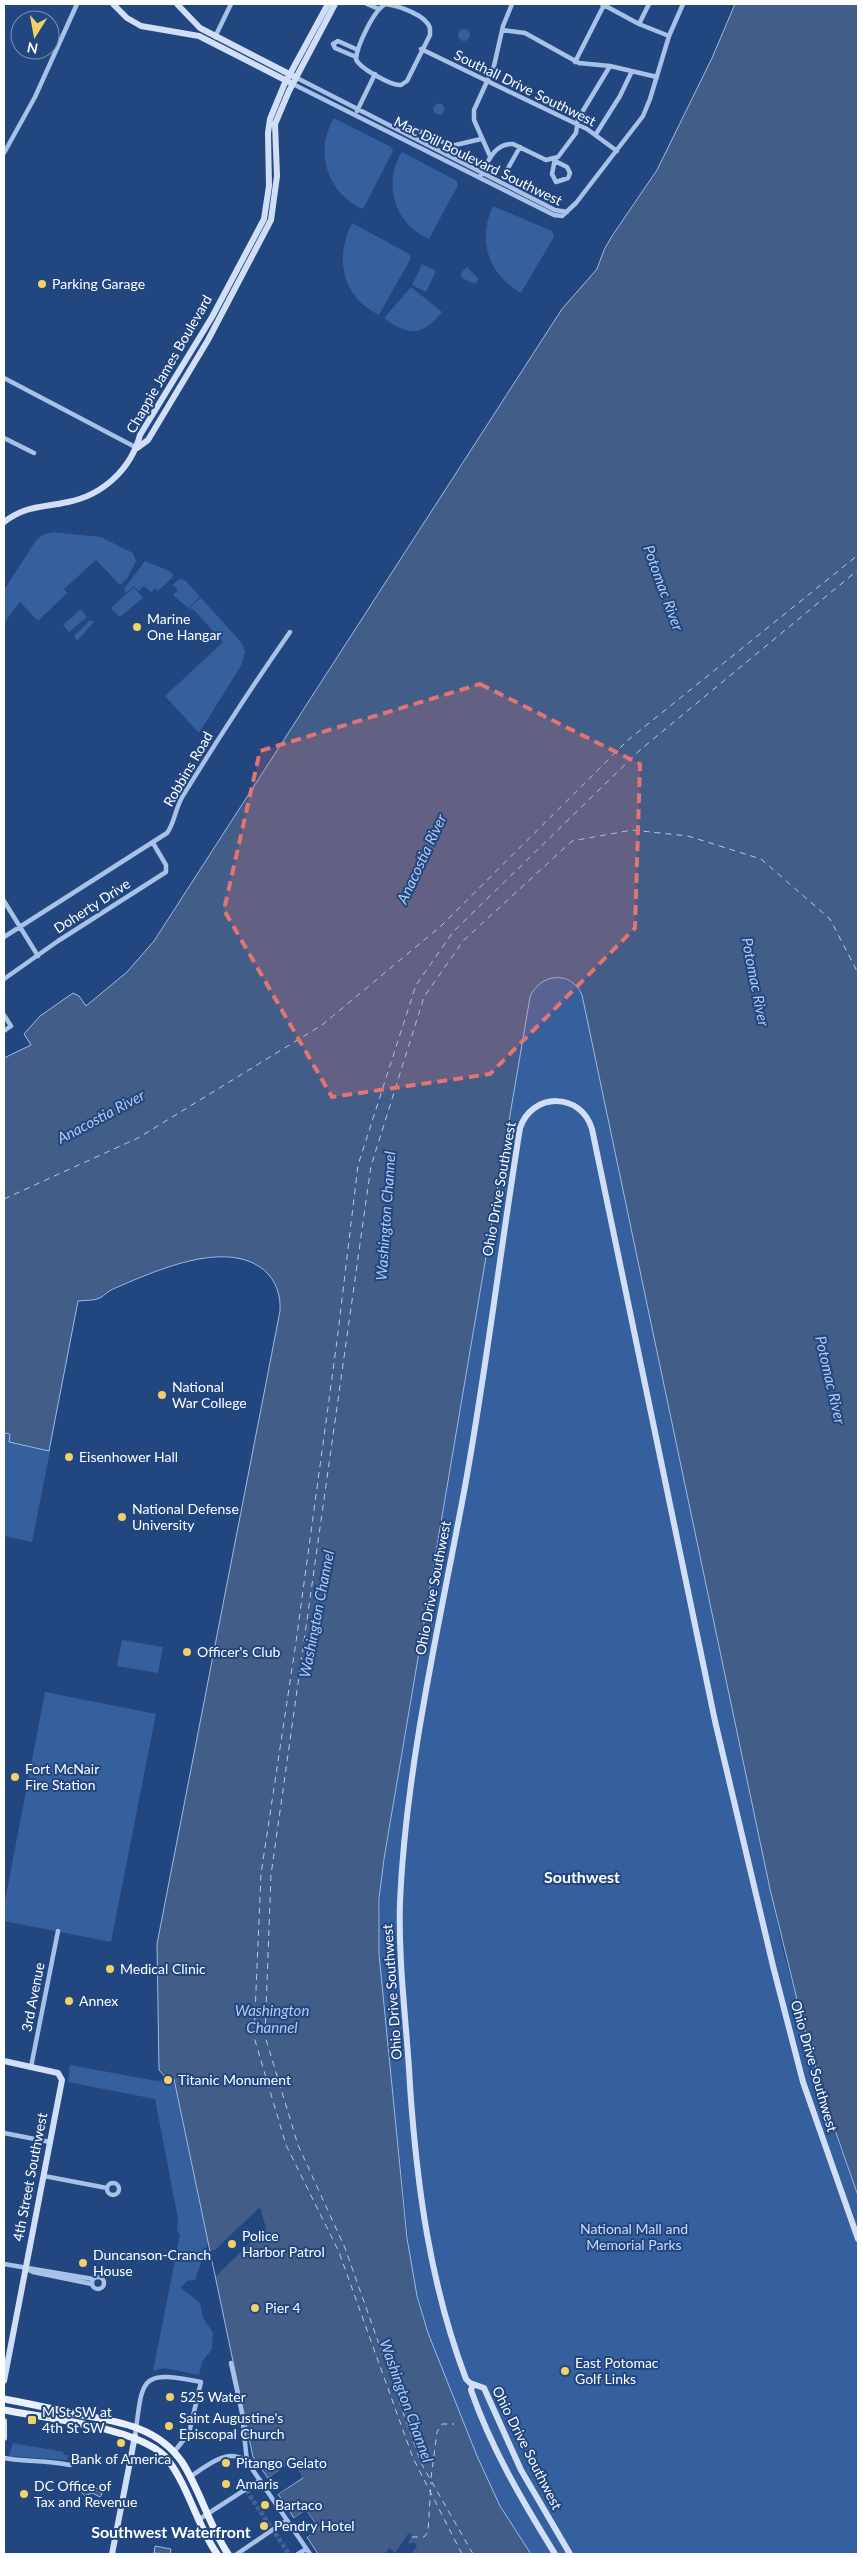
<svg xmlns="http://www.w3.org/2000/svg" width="862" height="2558" font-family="Lato,sans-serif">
<rect width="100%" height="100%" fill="#22467f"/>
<path fill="#355f9d" d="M458 35a6 6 0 1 1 12 0a6 6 0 1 1-12 0Z
M433.5 109a5.5 5.5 0 1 1 11 0a5.5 5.5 0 1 1-11 0Z
M334 118 391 147 393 151 363 209C327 194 314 151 334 118Z
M402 152 457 181 458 185 429 239C395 225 382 183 402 152Z
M493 206 552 231 554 237 521 293C488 274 477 240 493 206Z
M352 223 409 254 411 258 379 315C342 297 334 258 352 223Z
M422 264 436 271 426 292 412 285Z
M467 267 479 279 475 284 462 278 461 273Z
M411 287 442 312C422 337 408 336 384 318Z
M53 532 101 537 133 553 136 561 128 577 120 585 96 560 64 589 67 593 38 621 20 602 4 623V590L37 539 43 535Z
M145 561 169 571 173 574 172 578 158 591 155 588 151 592 144 586 139 591 134 586 126 593 124 589Z
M179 579 185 580 200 597 188 608 173 595 178 590 173 585Z
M134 587 143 598 120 617 111 608Z
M201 598 241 642 245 651 242 664 199 733 165 696 223 642 194 610 189 608Z
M81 609 87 617 69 632 63 625Z
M90 620 94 622 77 641 74 636Z
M558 977 576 985 582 995 783 1951 833 2127 858 2198V2554H531L500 2506 477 2456 428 2333 412 2275 379 1954 381 1880 530 996C535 983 544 977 558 977Z
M4 1433 10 1434 9 1442 50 1451 32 1542 4 1536Z
M122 1640 163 1647 158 1673 117 1666Z
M45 1692 156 1714 111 1942 4 1921V1906Z
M70 2065 157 2081 174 2079 208 2243 195 2280 187 2281 181 2288 200 2303 203 2318 213 2333 212 2349 202 2362 199 2375 164 2368 153 2371 180 2235 177 2231 178 2219 155 2099 68 2082Z
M13 2443 64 2452 63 2455H68L67 2460 9 2456Z"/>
<path fill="#425d87" stroke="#9bbbe8" d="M735 4H858V2196L828 2110 802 2020 770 1889 582 995C571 970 540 973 530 997L384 1859 379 1899V1954L407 2238 417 2296 428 2333 477 2456 500 2506 531 2554H318L307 2537 319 2529 306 2510 294 2518 278 2494 303 2478 291 2460 289 2464 268 2478 253 2457 174 2079 168 2080 159 2070 157 1944 280 1311C281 1296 276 1280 264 1270 225 1238 153 1272 113 1289 108 1291 105 1295 100 1298 94 1301 85 1300 78 1301L49 1451 9 1442 10 1434 4 1433V1058L31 1045 24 1034 40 1016 73 993 79 996 86 1006 127 972 154 941 562 309 597 269 604 250 612 236 657 170 712 58Z
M91 2486 98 2489 102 2494 100 2497 92 2493 85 2496 80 2491Z
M155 2546 171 2549 170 2554 154 2553Z"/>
<path fill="#22467f" d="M260 2207 266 2228 216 2276 210 2251 215 2250Z
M291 2459 303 2477 278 2494 277 2492 299 2477 291 2465 269 2480 268 2478 288 2464 287 2461Z
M306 2510 319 2529 307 2537 306 2535 316 2528 305 2513 296 2520 294 2518Z
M412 2533 408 2544 414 2542 417 2546 411 2554H384L390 2548 395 2553 408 2534Z"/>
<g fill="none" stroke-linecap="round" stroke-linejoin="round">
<path stroke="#b2cbef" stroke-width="1" stroke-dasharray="6 5" stroke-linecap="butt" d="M4 1199 138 1138 322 1025 441 926 628 740 858 555
M431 2478 437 2432 442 2424H454
M412 2537H424L428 2532 431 2482
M462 2554 413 2458 339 2252 286 2145 254 2037 261 1874 296 1642 337 1341 358 1165 416 985 453 932 640 750 858 570
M473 2554 421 2463 345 2248 298 2145 265 2036 271 1875 371 1166 424 997 463 941 572 841 632 830 688 836 761 859 830 919 858 973"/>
<path stroke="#436292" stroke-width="4.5" stroke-dasharray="4.5 2" stroke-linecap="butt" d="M246 2490 289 2554"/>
<path stroke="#a7c1e7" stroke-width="4.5" d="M367 4 379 9
M386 4C399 6 426 15 430 28V35L407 81 401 85C392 86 359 68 356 59 357 46 374 9 386 4Z
M602 4 639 24 669 36
M639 24 649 4
M502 30 525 33 579 63 610 66 657 77
M215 37 231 4
M421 49 587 129 617 151
M356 57 335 48 333 44 338 41 358 50
M575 62 604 5
M297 78 555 210 567 212
M293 84 554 215 562 216 576 203 643 116 650 99 669 36 683 4
M357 111 375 74
M400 122 451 146 481 139
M596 134 620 96 632 71
M4 153 35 97 77 4
M490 156 474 120V110L494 66 503 26 512 4
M555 159 552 174 556 182 568 178 570 173 567 167 555 161
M507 170 520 147
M481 175C488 161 495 143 513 144L546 160 558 157 576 133 578 119 610 66
M4 378 137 448
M4 438 34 453
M4 901 38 956
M4 937 167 833C175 823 175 807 184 794 218 739 253 685 290 632
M4 979 58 941 166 872V865L153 843
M4 1015 11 1026 4 1031
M31 2067 58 1931
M4 2133 50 2142
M44 2176 107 2188
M107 2189a6 6 0 1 1 12 0a6 6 0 1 1-12 0Z
M4 2264 93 2279
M27 2269 33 2272 92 2284
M92 2283a6 6 0 1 1 12 0a6 6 0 1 1-12 0Z
M231 2363 242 2413 247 2462
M135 2436C143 2379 138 2369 201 2382L189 2433 174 2452
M4 2458C26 2462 47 2460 70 2465
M250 2466 310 2554
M190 2477C206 2466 229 2446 247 2462
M198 2520 260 2480
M237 2554 287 2520
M298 2554 306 2549"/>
<path stroke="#d1dff6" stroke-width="6" d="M113 4 127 18 141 26 199 36 289 82
M177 4 200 28 293 76
M137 448 148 440 208 340 271 220 277 176 275 124 289 91 335 4
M4 522C27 505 41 508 68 502 103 495 131 469 140 435L212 317 264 219 269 186 268 133 270 119 284 85 328 4
M4 2061 58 2073 62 2080 4 2381
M473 2384 471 2390C491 2448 523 2502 555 2554
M4 2421V2438
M112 2554 135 2436
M570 2554 521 2470 484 2388 470 2383 466 2379C430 2284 417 2187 410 2086 407 2025 398 1964 400 1902 406 1763 441 1618 466 1481 487 1364 501 1246 520 1128 532 1092 581 1092 592 1129L715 1721 773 1966 803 2082 858 2239"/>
<path stroke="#e8f0fd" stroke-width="7" d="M4 2399C26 2403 49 2408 71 2413 112 2421 156 2424 182 2462 200 2490 209 2525 228 2554
M4 2410C44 2418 145 2428 168 2460 189 2488 197 2525 217 2554"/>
</g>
<path fill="#e47373" fill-opacity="0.2" stroke="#e47373" stroke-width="4" stroke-dasharray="10 6" stroke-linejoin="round" d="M480 684 640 764 635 928 490 1074 332 1097 224 910 260 751Z"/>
<g fill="#f3d169" stroke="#22467f" stroke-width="2">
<circle cx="42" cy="284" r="5"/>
<circle cx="137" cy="627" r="5"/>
<circle cx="162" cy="1395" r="5"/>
<circle cx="69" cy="1457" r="5"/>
<circle cx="122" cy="1517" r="5"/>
<circle cx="187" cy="1652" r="5"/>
<circle cx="15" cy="1777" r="5"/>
<circle cx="110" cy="1969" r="5"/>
<circle cx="69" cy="2001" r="5"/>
<circle cx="168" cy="2080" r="5"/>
<circle cx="232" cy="2244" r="5"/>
<circle cx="83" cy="2263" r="5"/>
<circle cx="255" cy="2308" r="5"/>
<circle cx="565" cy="2371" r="5"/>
<circle cx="170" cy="2397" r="5"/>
<rect x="27" y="2415" width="10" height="10" rx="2.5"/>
<circle cx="169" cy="2426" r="5"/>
<circle cx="121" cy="2443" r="5"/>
<circle cx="226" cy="2463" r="5"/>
<circle cx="226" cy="2484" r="5"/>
<circle cx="24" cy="2494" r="5"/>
<circle cx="265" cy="2505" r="5"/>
<circle cx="264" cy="2526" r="5"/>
</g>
<g text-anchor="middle" stroke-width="4" stroke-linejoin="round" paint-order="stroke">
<g font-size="14" fill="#fff" stroke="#22467f">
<text transform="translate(525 88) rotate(26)" y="5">Southall Drive Southwest</text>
<text transform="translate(478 161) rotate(26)" y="5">Mac Dill Boulevard Southwest</text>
<text transform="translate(169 364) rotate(-60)" y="5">Chappie James Boulevard</text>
<text transform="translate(188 769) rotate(-60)" y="5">Robbins Road</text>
<text transform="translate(92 906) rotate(-33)" y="5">Doherty Drive</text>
<text transform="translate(499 1189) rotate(-80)" y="5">Ohio Drive Southwest</text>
<text transform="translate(433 1588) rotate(-79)" y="5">Ohio Drive Southwest</text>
<text transform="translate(392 1992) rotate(-94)" y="5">Ohio Drive Southwest</text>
<text transform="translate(33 1997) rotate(-79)" y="5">3rd Avenue</text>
<text transform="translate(814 2066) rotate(74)" y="5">Ohio Drive Southwest</text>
<text transform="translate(30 2177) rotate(-79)" y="5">4th Street Southwest</text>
<text transform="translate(527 2448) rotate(63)" y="5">Ohio Drive Southwest</text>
</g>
<g font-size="14" fill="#fff" stroke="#22467f" text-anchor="start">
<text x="52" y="289">Parking Garage</text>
<text x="147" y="624">Marine<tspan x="147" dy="16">One Hangar</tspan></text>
<text x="172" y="1392">National<tspan x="172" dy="16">War College</tspan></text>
<text x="79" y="1462">Eisenhower Hall</text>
<text x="132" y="1514">National Defense<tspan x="132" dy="16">University</tspan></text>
<text x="197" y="1657">Officer's Club</text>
<text x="25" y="1774">Fort McNair<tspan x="25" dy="16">Fire Station</tspan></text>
<text x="120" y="1974">Medical Clinic</text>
<text x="79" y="2006">Annex</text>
<text x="178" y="2085">Titanic Monument</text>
<text x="242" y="2241">Police<tspan x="242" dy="16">Harbor Patrol</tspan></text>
<text x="93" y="2260">Duncanson-Cranch<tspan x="93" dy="16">House</tspan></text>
<text x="265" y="2313">Pier 4</text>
<text x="575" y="2368">East Potomac<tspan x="575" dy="16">Golf Links</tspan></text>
<text x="180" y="2402">525 Water</text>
<text x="42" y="2417">M St SW at<tspan x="42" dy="16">4th St SW</tspan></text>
<text x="179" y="2423">Saint Augustine's<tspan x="179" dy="16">Episcopal Church</tspan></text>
<text x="121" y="2464" text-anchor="middle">Bank of America</text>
<text x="236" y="2468">Pitango Gelato</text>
<text x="236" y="2489">Amaris</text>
<text x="34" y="2491">DC Office of<tspan x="34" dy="16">Tax and Revenue</tspan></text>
<text x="275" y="2510">Bartaco</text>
<text x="274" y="2531">Pendry Hotel</text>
</g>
<g font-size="14" fill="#cadcf5" stroke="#22467f">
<text x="634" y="2234">National Mall and<tspan x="634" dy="16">Memorial Parks</tspan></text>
</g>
<g font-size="15" font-style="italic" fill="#b2cbef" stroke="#22467f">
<text transform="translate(663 588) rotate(70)" y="5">Potomac River</text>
<text transform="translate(422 859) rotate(-65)" y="5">Anacostia River</text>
<text transform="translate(755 982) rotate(79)" y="5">Potomac River</text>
<text transform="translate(101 1117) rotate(-28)" y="5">Anacostia River</text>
<text transform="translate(386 1216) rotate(-86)" y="5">Washington Channel</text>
<text transform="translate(830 1380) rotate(77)" y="5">Potomac River</text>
<text transform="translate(317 1614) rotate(-79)" y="5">Washington Channel</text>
<text x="272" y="2016">Washington<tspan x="272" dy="17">Channel</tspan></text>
<text transform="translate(406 2401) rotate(70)" y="5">Washington Channel</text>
</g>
<g font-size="16" font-weight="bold" fill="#fff" stroke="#22467f">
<text x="582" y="1883">Southwest</text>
<text x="171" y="2538">Southwest Waterfront</text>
</g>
</g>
<rect width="862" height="2558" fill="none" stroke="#ffffff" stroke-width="10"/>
<g transform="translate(35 35) rotate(191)"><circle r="24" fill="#22467f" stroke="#7a90b2"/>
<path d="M0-4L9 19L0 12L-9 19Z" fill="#f3d169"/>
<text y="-8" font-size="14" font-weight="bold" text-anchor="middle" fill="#ffffff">N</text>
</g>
</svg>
